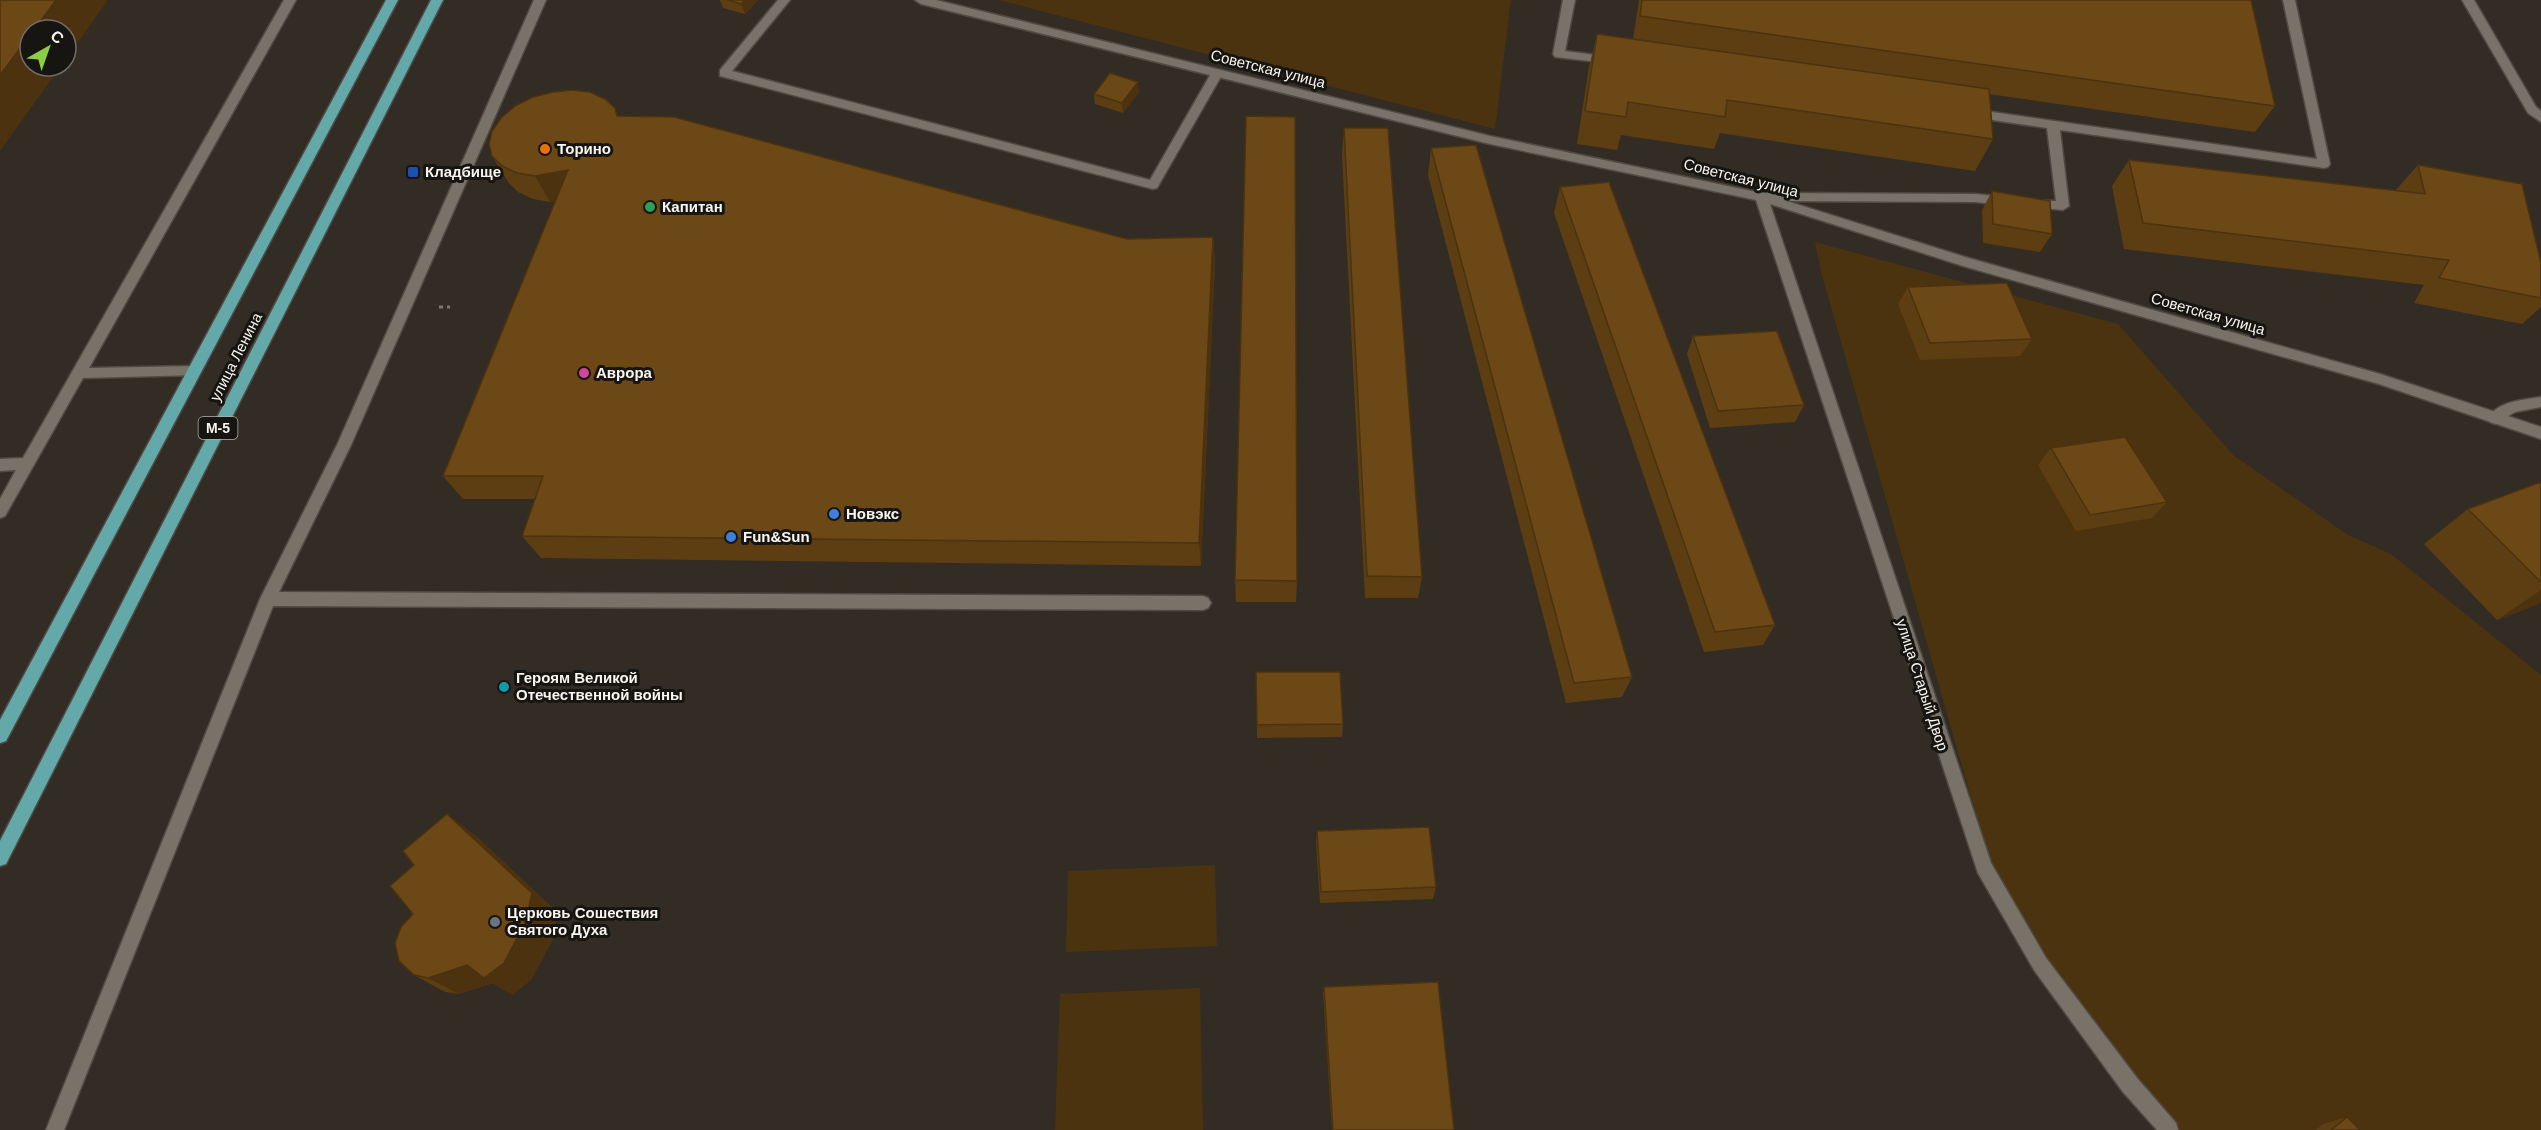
<svg xmlns="http://www.w3.org/2000/svg" width="2541" height="1130" font-family="Arial,sans-serif">
<rect width="100%" height="100%" fill="#322c24"/>
<path fill="#4c3310" d="M999 0H1511L1495 129Z
M1815 242 2118 324 2233 455 2348 535 2391 554 2541 675V1130H2171L2067 1014 1986 850 1821 272Z
M1215 865 1217 946 1066 952 1068 871Z
M1200 988 1203 1130H1055L1060 994Z"/>
<g fill="none" stroke-linecap="round" stroke-linejoin="round">
<g stroke="#4f4a43" stroke-width="3">
<path id="service" d="M284 0H296L89 368 194 366 199 367 201 371 199 375 83 378 5 516 0 518V499L16 470 0 471V459L23 458Z
M534 0H546L351 445 279 592 1203 596 1208 598 1211 603 1208 608 1203 610 273 606 64 1130H46L260 599 337 445Z
M778 0H790L732 71 1150 180 1213 70 1217 69 1223 73 1157 188 1153 189 720 76V70Z
M1563 0H1575L1565 51 1611 57 1615 58V64L1555 57 1553 54Z
M2283 0H2295L2330 164 2328 167 2324 168 2060 130 2069 206 2063 210 2031 207 2027 206 2025 203 2027 200 2056 201 2047 128 1971 117 1965 113 1971 109 2317 159Z
M2462 0H2474L2536 107 2541 111V122L2528 113Z
M1761 193 1975 194 2007 197 2013 201 2007 205 1975 202 1761 201 1755 197Z
M2541 397V407L2515 412 2495 424 2490 422 2488 418C2498 401 2523 400 2541 397Z"/>
</g>
<g stroke="#4f4a43" stroke-width="3">
<path id="minor" d="M915 0H936L1490 136 1761 193 1965 257 2380 374 2541 427V439L2379 384 1963 266 1770 204 1991 863 2046 958 2137 1078 2176 1123 2178 1130H2157L2123 1092 2034 970 1978 873 1756 200 1490 144 921 4Z"/>
</g>
<g stroke="#4f4a43" stroke-width="3">
<path id="primary" d="M386 0H398L6 741 0 743V720Z
M431 0H443L6 864 0 866V841Z"/>
</g>
<path stroke="#7c7770" stroke-width="3" stroke-dasharray="4 4" stroke-linecap="butt" d="M439 307H450"/>
<use href="#service" fill="#797269" fill-rule="evenodd"/>
<use href="#minor" fill="#797269" fill-rule="evenodd"/>
<use href="#primary" fill="#63a9aa" fill-rule="evenodd"/>
</g>
<path fill="#5d3e13" d="M720 0H758L745 14 723 8Z
M1639 0H2251L2275 106 2255 132 1989 94 1993 139 1975 171 1720 133 1714 149 1621 135 1617 150 1577 144 1589 67 1597 34 1633 39Z
M1139 92 1123 113 1095 104 1094 94Z
M615 108 618 116 1127 239 1213 237 1215 263 1201 566 541 558 522 536 535 499H463L443 476 555 201 550 202 533 199 518 192 508 182 492 156Z
M1344 128 1422 577 1418 598H1365L1342 155Z
M1431 148 1632 677 1622 697 1566 703 1428 175Z
M2129 160 2395 191 2418 165 2541 263V307L2522 324 2414 303 2424 285 2124 249 2112 186Z
M1560 187 1775 625 1763 645 1704 652 1554 213Z
M1992 191 2052 234 2040 252 1983 243 1982 210Z
M1908 287 2032 339 2020 356 1920 360 1898 304Z
M1693 336 1804 405 1795 422 1710 428 1687 354Z
M2051 448 2167 502 2152 518 2076 531 2038 465Z
M2541 482V603L2497 620 2424 544 2468 509Z
M1235 580 1297 581 1296 602H1236Z
M1256 672 1343 724 1342 737 1257 738Z
M1317 831 1436 887 1433 899 1320 903 1316 843Z
M475 835 557 912 553 939 531 980 512 995 493 983 459 994 445 992 414 975 413 914Z
M1324 987 1454 1130H1332L1323 992Z
M2347 1117 2360 1130H2316L2323 1124Z"/>
<path fill="#4c320f" d="M56 0H108L66 59V30H34Z
M745 0H758L745 14 741 4Z
M30 35V66H61L0 151V75Z
M1138 82 1139 92 1123 113 1122 103Z
M568 170 583 196 550 202 535 176Z
M1213 237 1215 263 1201 566 1199 543Z
M2541 590V603L2497 620Z
M447 814 475 835 557 912 553 939 531 980 512 995 493 983 459 994 428 978Z"/>
<path fill="#6c4816" stroke="#4c320f" stroke-width="1.5" d="M0 0H56L34 30H30V35L0 75Z
M727 0H745L741 4Z
M1642 0H2251L2275 106 1640 16Z
M1597 34 1989 89 1993 139 1727 100 1725 117 1628 102 1626 117 1585 111Z
M1110 73 1138 82 1122 103 1094 94Z
M572 90 590 92 605 99 615 108 617 116 674 117 1127 239 1213 237 1199 543 522 536 543 476H443L568 170 535 176 517 173 502 166 492 156 489 144 492 131 502 117 515 106 533 97 553 92Z
M1246 116 1295 117 1297 581 1235 580Z
M1344 128H1388L1422 577 1367 576Z
M1476 145 1632 677 1574 683 1431 148Z
M2129 160 2425 194 2418 165 2522 184 2541 263V298L2439 278 2449 260 2143 223Z
M1609 182 1775 625 1715 632 1560 187Z
M1992 191 2050 201 2052 234 1993 224Z
M2007 283 2032 339 1930 343 1908 287Z
M1777 331 1804 405 1718 411 1693 336Z
M2125 437 2167 502 2090 515 2051 448Z
M2541 482V582L2468 509Z
M1256 672H1340L1343 724 1257 725Z
M447 814 532 893 526 921 504 963 484 978 467 965 428 978 414 975 399 961 395 943 401 927 413 914 390 886 414 865 403 851Z
M1429 827 1436 887 1321 892 1317 831Z
M1438 982 1454 1130H1333L1324 987Z
M2347 1117 2360 1130H2331Z"/>
<circle fill="#e8710a" stroke="#171511" stroke-width="2" cx="545" cy="149" r="6"/>
<rect fill="#1a4fb4" stroke="#171511" stroke-width="2" x="407" y="166" width="12" height="12" rx="3"/>
<circle fill="#2e9e5b" stroke="#171511" stroke-width="2" cx="650" cy="207" r="6"/>
<circle fill="#d1479c" stroke="#171511" stroke-width="2" cx="584" cy="373" r="6"/>
<g fill="#3f7fe0" stroke="#171511" stroke-width="2">
<circle cx="834" cy="514" r="6"/>
<circle cx="731" cy="537" r="6"/>
</g>
<circle fill="#0f9aa8" stroke="#171511" stroke-width="2" cx="504" cy="687" r="6"/>
<circle fill="#6b7280" stroke="#171511" stroke-width="2" cx="495" cy="922" r="6"/>
<g text-anchor="middle" stroke-width="6" stroke-linejoin="round" paint-order="stroke">
<rect fill="#171511" stroke="#b4b1ac" stroke-width="1.5" x="198.5" y="417" width="39" height="22" rx="4.5"/>
<g font-size="14" font-weight="bold" fill="#f8f4ef">
<text x="218" y="433">М-5</text>
</g>
<g font-size="15" fill="#f8f4ef" stroke="#171511">
<text transform="translate(1268 69) rotate(14)" y="5">Советская улица</text>
<text transform="translate(1741 178) rotate(14)" y="5">Советская улица</text>
<text transform="translate(2208 314) rotate(16)" y="5">Советская улица</text>
<text transform="translate(236 357) rotate(-63)" y="5">улица Ленина</text>
<text transform="translate(1922 685) rotate(72)" y="5">улица Старый Двор</text>
</g>
<g font-size="15" font-weight="bold" fill="#f8f4ef" stroke="#171511" text-anchor="start">
<text x="557" y="154">Торино</text>
<text x="425" y="177">Кладбище</text>
<text x="662" y="212">Капитан</text>
<text x="596" y="378">Аврора</text>
<text x="846" y="519">Новэкс</text>
<text x="743" y="542">Fun&amp;Sun</text>
<text x="516" y="683">Героям Великой<tspan x="516" dy="17">Отечественной войны</tspan></text>
<text x="507" y="918">Церковь Сошествия<tspan x="507" dy="17">Святого Духа</tspan></text>
</g>
</g>
<g transform="translate(48 48) rotate(40)"><circle r="28" fill="#171511" stroke="#716e6a" stroke-width="1.5"/>
<path d="M0-4.5L10 22L0 15L-10 22Z" fill="#8bce46"/>
<text y="-9" font-size="16" font-weight="bold" text-anchor="middle" fill="#f8f4ef">С</text>
</g>
</svg>
